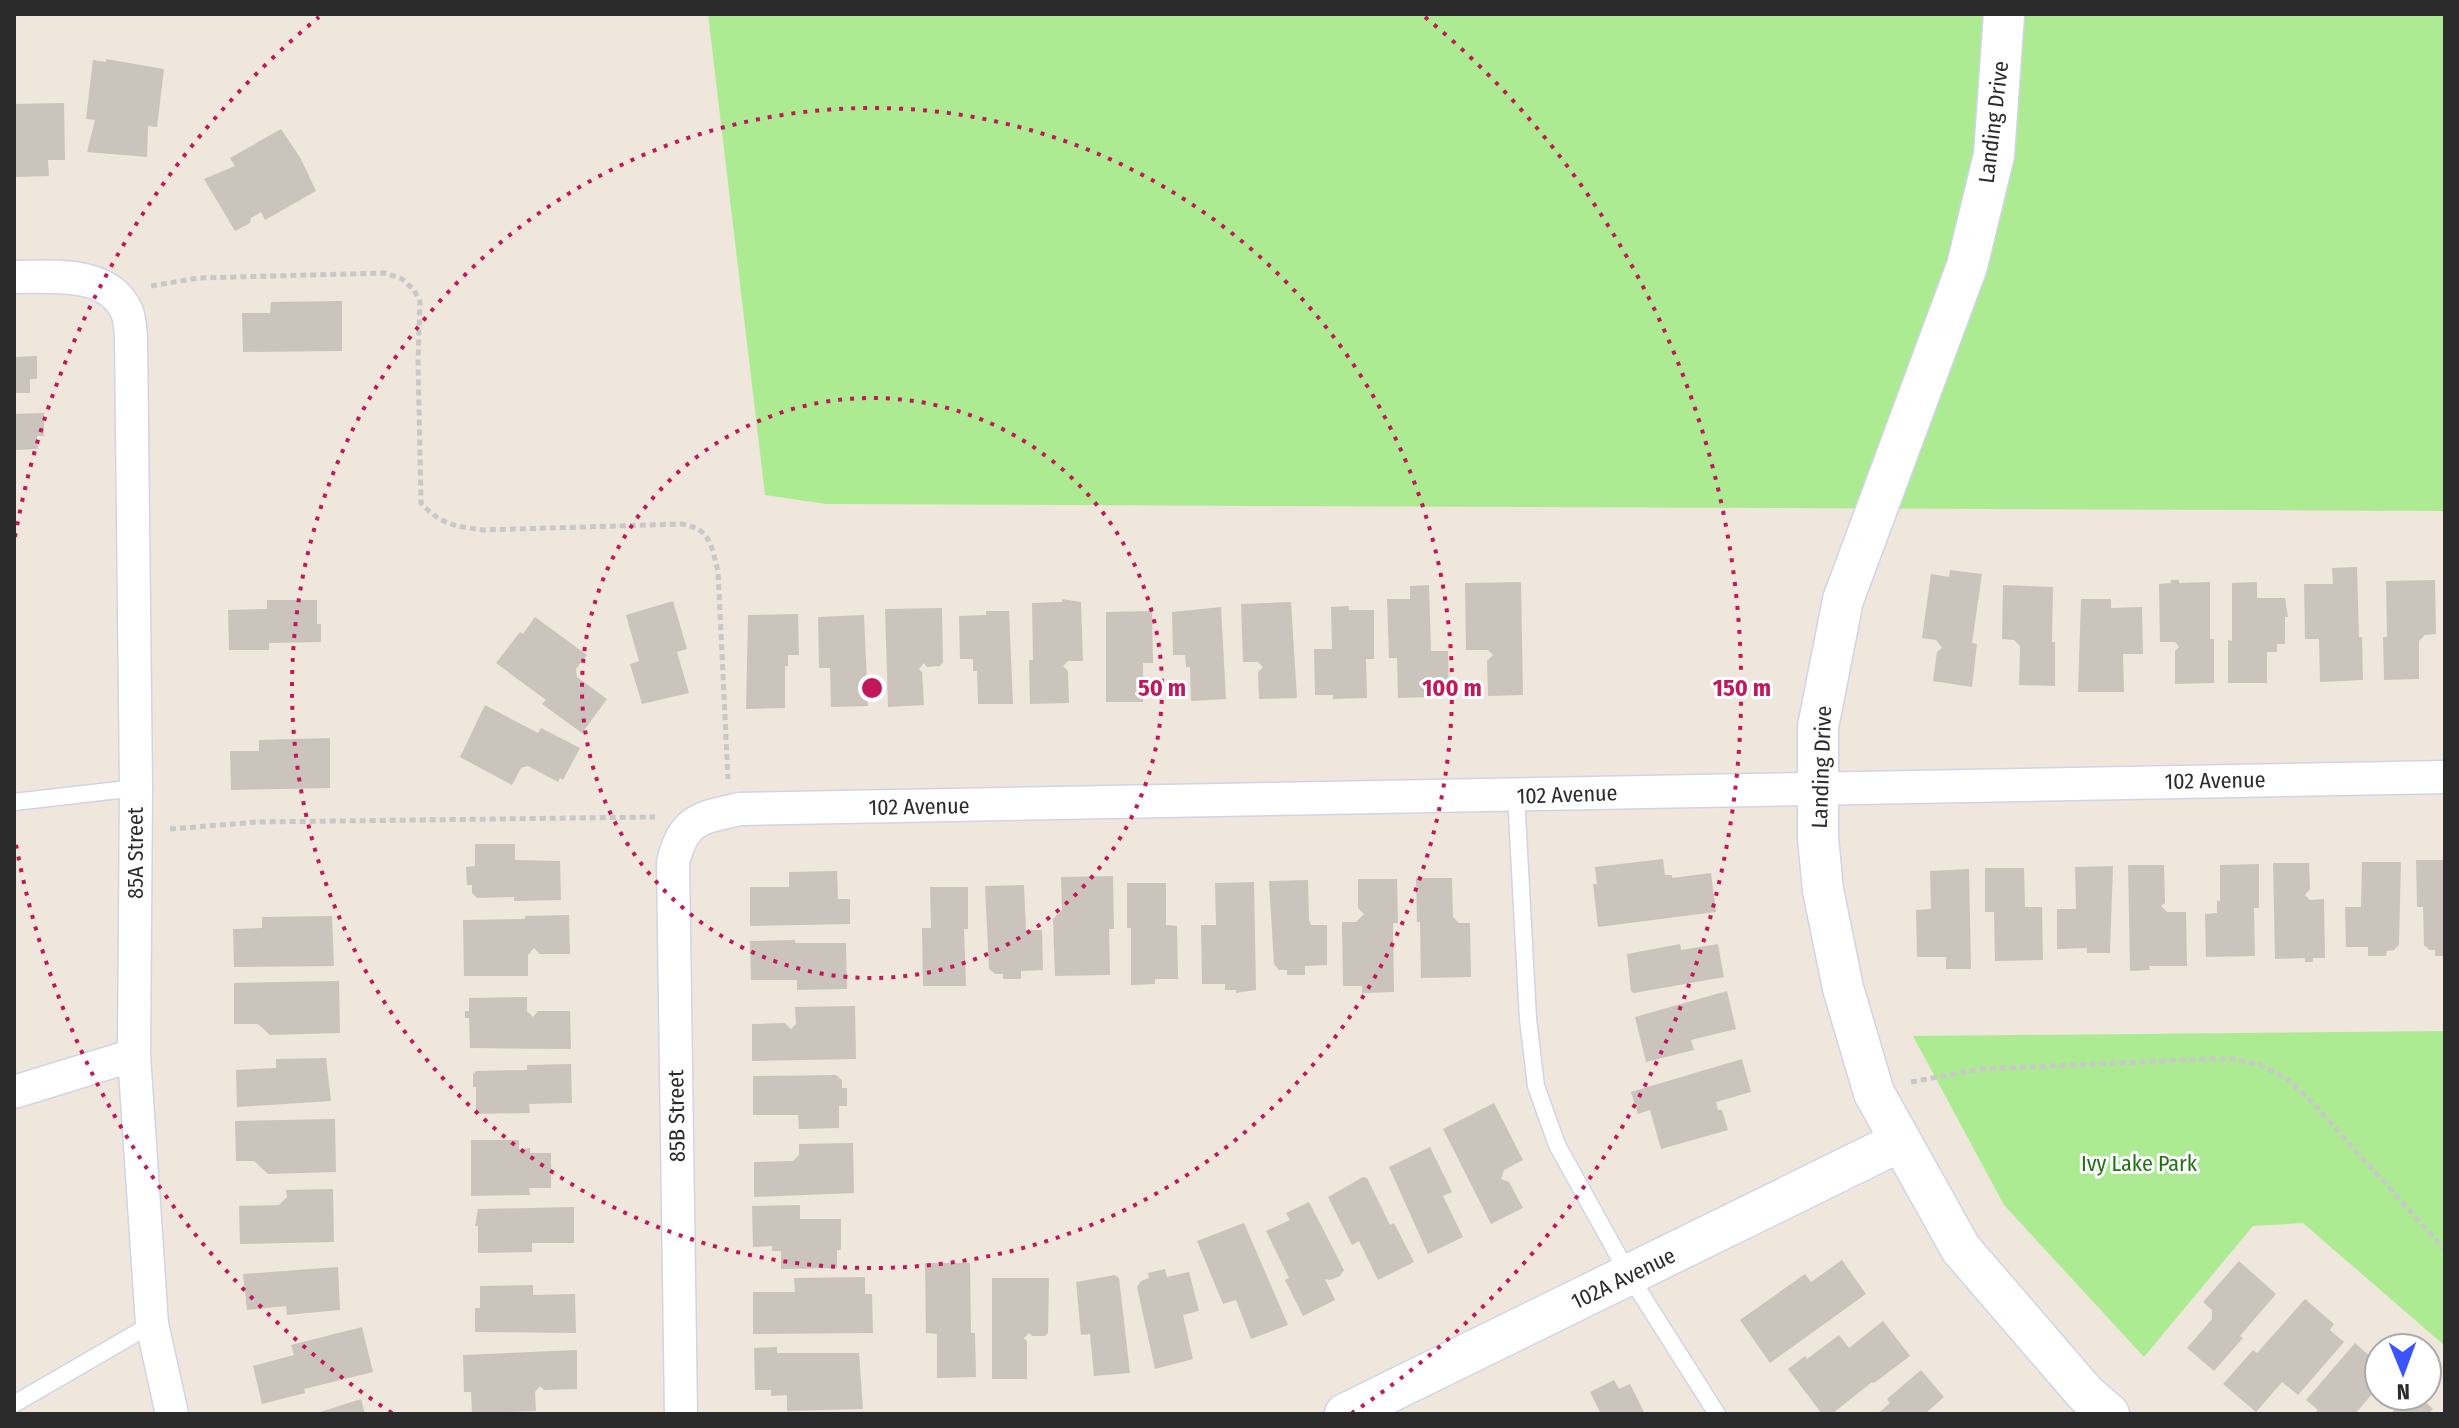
<svg xmlns="http://www.w3.org/2000/svg" width="2459" height="1428" font-family="'Fira Sans Condensed',sans-serif">
<rect width="100%" height="100%" fill="#efe7dc"/>
<path fill="#adeb93" d="M708 14H2445V511L826 504 765 495Z
M2445 1031V1346L2303 1223 2253 1226 2144 1357 2004 1205 1913 1036Z"/>
<path fill="#cac4bc" d="M106 59 164 69 157 127 148 126 147 157 87 152 95 120 86 119 93 60 106 62Z
M64 103 65 160H48L49 176 14 177V104Z
M281 129 301 159 316 191 265 220 261 212 251 218 250 223 235 231 204 179 235 166 230 158Z
M342 301V351L243 352 242 313H270L271 302Z
M37 356V379H30V393H14V357Z
M44 413V436H37L38 449 14 450V414Z
M2357 567 2359 637H2362L2363 680 2320 682 2319 639H2305L2304 584H2333L2332 568Z
M1950 570 1982 574 1972 643 1977 644 1972 687 1933 681 1937 652 1942 648 1936 640 1922 638 1931 574 1949 577Z
M2171 580H2179V583L2210 582V639H2214V683L2175 684V651L2179 647 2175 642H2160L2159 584 2171 583Z
M2435 580 2436 634 2425 635 2419 641V679L2384 680 2383 637H2387L2386 581Z
M1521 582 1523 695 1488 696 1487 661 1493 655 1488 650H1466L1465 583Z
M2257 582V598H2285L2288 617H2285V644H2277V652H2267V683H2228V640L2232 641V583Z
M1429 585 1431 651H1448L1449 694H1432V697L1398 698 1397 658H1389L1387 599H1410V586Z
M2003 585 2053 587 2052 642H2055V686L2019 685 2020 646 2014 640 2002 639Z
M1062 599 1081 602 1083 661H1068L1063 666 1068 671 1069 703 1030 704 1029 660H1033L1032 603 1062 602Z
M2081 599H2111V608L2142 607 2143 654H2123L2124 692H2078Z
M267 600H317V624H321V642L269 643V650H229L228 610 267 609Z
M673 601 687 649 677 652 689 693 642 704 630 664 639 661 626 615Z
M1291 602 1297 698 1259 699 1258 672 1263 667 1258 662H1243L1241 604Z
M1349 606V610H1374V659H1366L1367 698 1333 699V695H1315L1314 649H1332L1331 607Z
M1221 607 1226 699 1191 701 1190 667H1186L1185 655H1173L1172 612Z
M942 608 943 662 940 666 927 667 924 663 919 669 922 672 924 705 888 707 885 609Z
M986 611H1009L1013 704H978L977 671H973V659H960L959 616 986 615Z
M1152 611 1153 663H1143V702H1106V612Z
M798 614 799 655H788V666H785V708L746 709 748 615Z
M864 615 868 706 831 707 830 668H819L818 617Z
M535 617 587 655 576 669 577 677 607 699 582 733 542 704 546 700 496 663 520 632 523 634Z
M485 705 538 733 541 728 580 748 563 780 560 778 558 782 528 766 521 768 512 785 460 757Z
M330 738V788L231 790 230 751H259V740Z
M475 844H515V860L560 861 561 900 514 901V897L477 898 472 893V885H467L466 867 475 866Z
M1663 859 1665 875H1672V878L1711 873 1716 912 1598 927 1593 884H1597L1595 867Z
M2416 860H2445V956H2435V950H2430L2424 945 2423 907H2417Z
M2362 862H2401L2399 945 2394 950 2387 951 2386 956H2368V947H2346L2345 907H2361Z
M2273 863H2309L2310 889 2305 895 2310 900 2324 899 2325 958H2313V962H2305V958L2275 959Z
M2259 864V908H2254L2255 956 2206 957 2205 914 2217 913V901H2220V865Z
M2128 865H2164L2165 903 2161 906 2167 912H2186L2187 966H2149L2150 970 2130 971Z
M2113 866 2110 953H2087V948L2057 949V909H2076L2075 867Z
M1985 868H2024L2025 907H2042L2043 960 1995 961 1994 912H1985Z
M1969 869 1971 969H1946V957H1917L1916 910 1931 909 1930 871Z
M837 871 838 899H850V924L750 926V887H789V872Z
M1113 876 1114 929H1109L1110 975 1055 976 1053 919 1062 910 1061 877Z
M1416 878H1452L1453 917 1459 923H1470L1471 977 1421 978 1420 922H1417Z
M1358 879H1397L1398 923H1393L1394 992 1362 993V986H1343L1342 922H1356L1364 914 1358 908Z
M1308 880 1309 920 1311 925H1327V965L1305 966V975H1287V970H1279L1274 964 1269 881Z
M1254 882 1256 990 1236 993V990H1225V984H1202L1201 925H1216L1215 883Z
M1127 883H1166V925L1177 926 1178 979H1155V984L1131 985V928H1127Z
M1024 885 1026 930H1042L1043 970 1021 971V979H1003V974H995L989 969 985 886Z
M930 887H968V929H964L966 986H923L922 928H931Z
M569 915 570 954H540L534 948 528 955V976H464L463 920 525 919V916Z
M332 916 334 966 234 967 233 929 262 928V917Z
M795 940V943H846L847 989 797 990V980H751L750 941Z
M1680 944 1681 950 1718 944 1724 977 1634 993 1631 991 1627 954Z
M339 981 340 1033 270 1035 258 1024H234V983Z
M1727 991 1736 1029 1691 1040 1694 1050 1646 1062 1635 1017Z
M527 997V1011L533 1017 538 1011H570L571 1049 470 1048 469 1018H465V1011H469V998Z
M855 1006 856 1059 752 1061V1024L785 1023 791 1029 796 1024 795 1007Z
M326 1058 331 1101 237 1107 236 1070 276 1068V1059Z
M1742 1059 1751 1092 1716 1102 1718 1110H1722L1728 1130 1661 1149 1650 1110 1638 1114 1631 1092Z
M571 1064 572 1103 529 1104 530 1113 476 1114V1087H473V1074L476 1071 527 1070V1065Z
M836 1075 842 1080V1088H847V1106H839V1128L799 1129 798 1115H753V1076Z
M1494 1103 1523 1160 1504 1170 1501 1179 1509 1182 1523 1208 1491 1224 1443 1129Z
M335 1119 336 1172 268 1174 254 1161H236L235 1121Z
M471 1140H519V1149L530 1148V1153H551V1188H529L530 1195 471 1196Z
M853 1143 854 1193 754 1197V1162L793 1161 799 1155V1144Z
M1430 1147 1452 1192 1443 1196 1463 1237 1428 1254 1389 1167Z
M1363 1177 1367 1178 1390 1225 1394 1223 1414 1262 1378 1280 1359 1241 1352 1245 1328 1197Z
M333 1189 334 1242 240 1244 239 1206 279 1205 287 1197 286 1190Z
M1309 1202 1344 1270 1340 1276 1330 1280 1325 1279 1335 1300 1303 1316 1285 1280 1289 1278 1266 1231 1290 1220 1286 1213Z
M800 1205V1219H841V1250H837V1268L781 1269V1251H772V1246L753 1247 752 1206Z
M574 1207V1243H532V1252L478 1253V1226H475L478 1209Z
M1244 1223 1288 1325 1251 1339 1236 1300 1223 1304 1197 1241Z
M1842 1260 1866 1294 1770 1363 1740 1320 1805 1274 1811 1282Z
M2239 1261 2276 1294 2240 1336 2243 1338 2214 1371 2187 1348 2212 1319V1310L2203 1302Z
M925 1263H970L971 1333H975L976 1377 937 1378V1334L926 1333Z
M338 1267 340 1310 287 1315 286 1306 247 1310 243 1274Z
M1165 1269 1167 1277 1189 1272 1199 1311 1183 1315 1193 1359 1155 1369 1137 1287 1141 1281 1149 1278 1148 1273Z
M1115 1275 1119 1278 1130 1373 1094 1376 1090 1334 1081 1335 1076 1282Z
M865 1277V1294H872L873 1333 753 1334V1292H795L794 1278Z
M992 1278H1049L1048 1333 1045 1336H1032L1029 1333 1024 1338 1027 1341V1379H992Z
M533 1285V1295L575 1294 576 1333 475 1332V1308H480V1286Z
M2305 1299 2334 1324 2330 1330 2344 1342 2298 1395 2282 1382 2256 1412 2223 1384 2253 1350 2257 1353Z
M1883 1321 1910 1356 1874 1383 1872 1382 1832 1414H1822L1788 1369 1805 1356 1807 1359 1839 1335 1849 1348Z
M362 1327 373 1372 304 1389 305 1393 262 1404 253 1366 294 1355 291 1345Z
M2355 1343 2379 1364V1386L2355 1414H2314L2318 1410 2306 1400Z
M777 1347V1353H859L863 1409 787 1411V1395L771 1396V1390H755L754 1348Z
M577 1350V1389L544 1390 540 1386 535 1392 536 1411 472 1413 471 1392H464L463 1355Z
M1921 1370 1944 1397 1925 1414H1877L1890 1403 1887 1399Z
M1614 1380 1619 1389 1630 1384 1645 1414H1601L1590 1392Z
M2406 1396H2419L2433 1409 2428 1414H2391Z
M361 1399 365 1414H317V1413Z"/>
<g fill="none" stroke-linecap="round" stroke-linejoin="round">
<g stroke="#d1d4e6" stroke-width="19">
<path id="service" d="M1516 795 1528 1019 1536 1086 1557 1145 1629 1275 1717 1414
M14 802 136 788
M14 1404 152 1324"/>
</g>
<g stroke="#d1d4e6" stroke-width="35">
<path id="minor" d="M14 277C52 277 109 270 127 312 130 319 130 329 131 337L136 788 134 1055 152 1324 172 1414
M14 1092 134 1055
M681 1414 673 862C684 819 699 818 740 809 1308 799 1876 786 2445 777"/>
</g>
<g stroke="#d1d4e6" stroke-width="43">
<path id="tertiary" d="M2004 14 1994 155 1967 266 1843 600 1818 727V838L1823 890 1843 988 1874 1093 1961 1249 2085 1393 2109 1414
M1345 1414 1901 1141"/>
</g>
<path stroke="#c8c8c8" stroke-width="5" stroke-dasharray="6 4" stroke-linecap="butt" d="M151 286 198 278 385 273 402 279 414 290 420 302 418 361 421 503C441 525 455 526 483 530L682 524C711 529 711 545 718 571L728 779
M170 829 257 822 655 817
M1911 1082 1980 1069 2210 1059H2234L2260 1065 2286 1078 2312 1102 2445 1250"/>
<use href="#service" stroke="#fff" stroke-width="16"/>
<use href="#minor" stroke="#fff" stroke-width="32"/>
<use href="#tertiary" stroke="#fff" stroke-width="40"/>
</g>
<g fill="none" stroke="#c2185b" stroke-width="4" stroke-dasharray="4 8">
<circle cx="872" cy="688" r="290"/>
<circle cx="872" cy="688" r="580"/>
<path d="M392 1413A870 870 0 0 1 15 839M15 537A870 870 0 0 1 319 17M1425 17A870 870 0 0 1 1352 1413"/>
</g>
<g text-anchor="middle" stroke-width="6" stroke-linejoin="round" paint-order="stroke">
<g font-size="22" fill="#2b2b2b" stroke="#fff">
<text transform="translate(1993 122) rotate(-83)" y="8">Landing Drive</text>
<text transform="translate(1821 767) rotate(-88)" y="8">Landing Drive</text>
<text transform="translate(2215 780) rotate(-1)" y="8">102 Avenue</text>
<text transform="translate(1567 794) rotate(-2)" y="8">102 Avenue</text>
<text transform="translate(919 806) rotate(-1)" y="8">102 Avenue</text>
<text transform="translate(135 853) rotate(-90)" y="8">85A Street</text>
<text transform="translate(676 1116) rotate(-91)" y="8">85B Street</text>
<text transform="translate(1623 1278) rotate(-26)" y="8">102A Avenue</text>
</g>
<g font-size="22" fill="#227113" stroke="#fff">
<text x="2139" y="1171">Ivy Lake Park</text>
</g>
</g>
<circle cx="872" cy="688" r="12" fill="#c2185b" stroke="#fff" stroke-width="4"/>
<g font-size="24" text-anchor="middle" font-weight="bold" fill="#c2185b" stroke="#fff" stroke-width="6" stroke-linejoin="round" paint-order="stroke">
<text x="1162" y="696">50 m</text>
<text x="1452" y="696">100 m</text>
<text x="1742" y="696">150 m</text>
</g>
<rect width="2459" height="1428" fill="none" stroke="#2b2b2b" stroke-width="32"/>
<g transform="translate(2403 1372) rotate(179)"><circle r="38" fill="#ffffff" stroke="#aaaaaa" stroke-width="2"/>
<path d="M0-6L14 30L0 20L-14 30Z" fill="#3955ff"/>
<text y="-12" font-size="22" font-weight="bold" text-anchor="middle" fill="#2b2b2b">N</text>
</g>
</svg>
